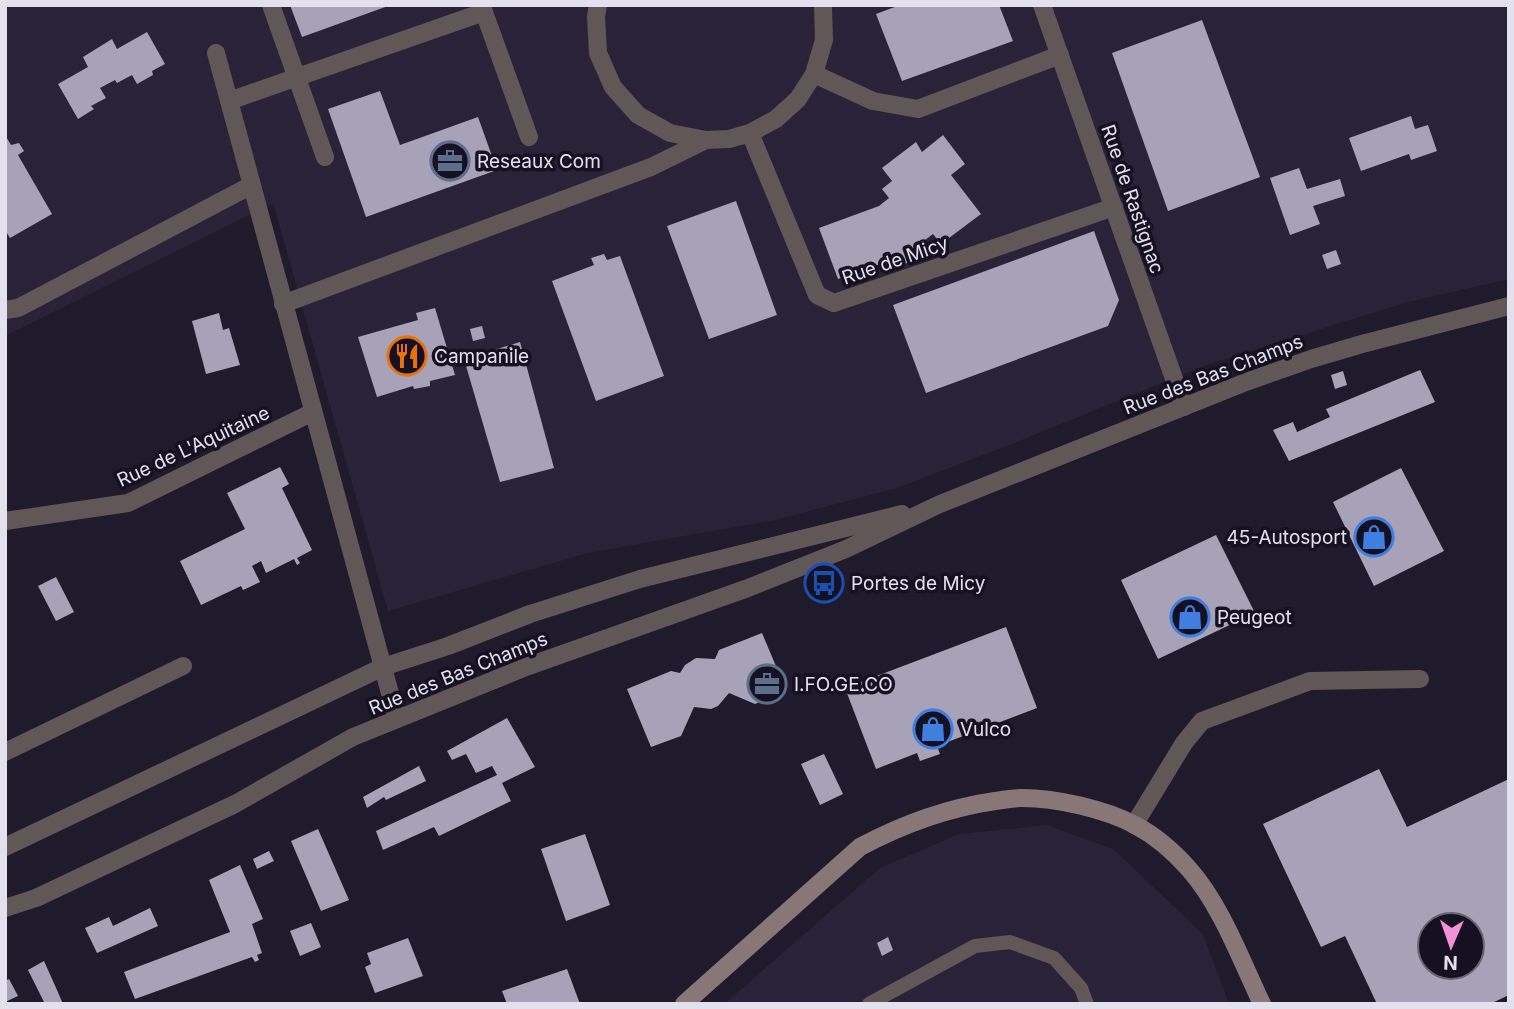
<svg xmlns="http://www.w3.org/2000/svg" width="1514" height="1009" font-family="Inter,sans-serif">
<rect width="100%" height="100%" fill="#1f1a2c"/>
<path fill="#292239" d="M5 5H1509V279L1408 302 1209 364 1007 446 897 488 775 520 588 553 388 611 273 203 5 336Z
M1047 825 1113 849 1203 934 1229 1004H724L880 868 959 834Z"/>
<path fill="#a8a2b9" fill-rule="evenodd" d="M290 5H388V6L302 37Z
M900 5H999L1013 41 902 81 876 14Z
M1202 20 1260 177 1168 211 1112 53Z
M147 32 165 64 152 71 153 75 137 84 132 75 117 83 115 80 100 88 106 98 91 106 94 109 78 119 58 84 88 67 83 57 112 39 117 49Z
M380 91 400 145 478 117 497 170 366 217 328 109Z
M1411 116 1415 129 1428 125 1437 151 1411 160 1409 154 1361 171 1349 138Z
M5 135 11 145 19 143 24 151 18 155 52 214 10 238 5 230Z
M943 135 965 164 951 175 981 214 941 244 933 234 909 252 912 261 897 267 894 259 838 279 819 228 879 206 889 198 882 189 892 181 882 168 916 142 922 152Z
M1299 168 1307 189 1340 179 1345 196 1313 206 1320 224 1290 235 1270 178Z
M736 201 777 315 709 339 667 226Z
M1094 231 1119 300 1108 326 926 393 893 305Z
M1336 250 1341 264 1327 269 1322 255Z
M604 254 607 260 620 256 664 376 596 401 552 281 594 265 591 258Z
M435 308 455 375 430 381V386L414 389 413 386 377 397 358 337 418 320 416 313Z
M219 313 223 330 229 328 240 365 206 374 192 321Z
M482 326 485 338 473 341 470 329Z
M520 342 554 468 500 482 464 359Z
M1420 370 1435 402 1289 461 1273 430 1293 422 1297 432 1330 417 1326 409Z
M1343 371 1347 385 1335 389 1331 375Z
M280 467 289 484 282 488 312 550 297 558 300 563 297 565 294 559 266 573 261 561 252 566 260 582 243 590 241 586 201 605 180 561 245 529 227 493Z
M1401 468 1444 551 1374 586 1333 502Z
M1216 535 1255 613 1158 659 1121 580Z
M56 577 74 612 56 621 38 586Z
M1006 627 1037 708 937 746 940 754 920 761 917 753 876 769 845 688Z
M762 633 786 690 755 704 729 693 718 706 711 709 694 707 681 736 651 747 627 689 671 671 680 673 685 665 696 658 715 659 719 650Z
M507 718 535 767 502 783 511 801 439 836 434 827 383 850 376 831 497 775 492 766 476 773 466 754 452 760 447 751Z
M824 754 843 794 820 805 801 764Z
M419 766 426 781 386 800 384 797 367 808 363 797Z
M1379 769 1407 827 1509 779V995L1490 1004H1377L1345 936 1321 947 1263 824ZM1430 925H1472V967H1430Z
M318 829 349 900 321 911 291 841Z
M585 834 610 905 566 921 541 849Z
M269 851 274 861 257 869 253 859Z
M240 865 263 919 252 924 262 953 257 955 259 960 255 962 252 957 135 999 124 972 230 932 209 880Z
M150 908 158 926 97 953 85 928 109 917 113 926Z
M311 923 321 947 300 956 290 931Z
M888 937 893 950 882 956 877 943Z
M408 938 423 976 375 993 365 967 371 964 367 953Z
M44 961 57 990 63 1004H45L28 970Z
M567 969 580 1004H507L502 991Z
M9 979 18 996 5 1002V981Z"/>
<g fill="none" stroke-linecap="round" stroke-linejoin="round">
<path stroke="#625757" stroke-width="14" d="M869 1004 975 946 1010 942 1054 958 1081 988 1087 1004"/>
<path stroke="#625757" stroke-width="18" d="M271 5 325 157
M598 5 596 17 598 53 613 87 638 115 670 133 706 140 729 139 750 133 776 119 798 99 814 74 824 40 823 5
M1042 5 1184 407
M484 12 529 137
M216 53 397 719
M814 74 873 101 918 109 1060 55
M229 101 484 12 482 5
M750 133 817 295 834 303 1114 207
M283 304 651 167 706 140
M5 310 18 308 252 185
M5 521 128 503 313 412
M5 752 183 666
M1134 825 1184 743 1202 721 1310 681 1420 679
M5 847 383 667 448 646 530 614 640 579 902 514
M5 908 36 898 235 804 353 737 526 667 748 588 846 549 940 504 1246 382 1311 359 1362 344 1509 306"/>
<path stroke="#897777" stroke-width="18" d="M684 1004 860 847C903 824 947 808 995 801 1004 800 1013 798 1022 798 1056 798 1105 809 1135 825 1154 835 1174 852 1189 869 1221 905 1241 960 1262 1004"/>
</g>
<defs>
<g id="office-ring" transform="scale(2.0125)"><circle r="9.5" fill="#161122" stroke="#5c6f8a" stroke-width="1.5"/><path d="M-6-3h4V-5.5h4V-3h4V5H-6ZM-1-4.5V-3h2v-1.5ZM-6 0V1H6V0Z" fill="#5c6f8a"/></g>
<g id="restaurant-ring" transform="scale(2.0125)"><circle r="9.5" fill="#161122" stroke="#e8710a" stroke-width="1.5"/><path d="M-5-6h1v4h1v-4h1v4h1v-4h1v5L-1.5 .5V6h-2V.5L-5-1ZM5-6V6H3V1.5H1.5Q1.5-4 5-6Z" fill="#e8710a"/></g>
<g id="shop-ring" transform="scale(2.0125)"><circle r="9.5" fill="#161122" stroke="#3f7fe0" stroke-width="1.5"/><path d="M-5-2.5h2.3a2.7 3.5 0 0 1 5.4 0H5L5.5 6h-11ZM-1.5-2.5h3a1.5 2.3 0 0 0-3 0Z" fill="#3f7fe0"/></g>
<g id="bus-ring" transform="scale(2.0125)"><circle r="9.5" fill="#161122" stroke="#1a4fb4" stroke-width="1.5"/><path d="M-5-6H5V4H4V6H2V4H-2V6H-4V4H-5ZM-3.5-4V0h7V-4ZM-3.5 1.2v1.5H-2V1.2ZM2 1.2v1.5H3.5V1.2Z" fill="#1a4fb4"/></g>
</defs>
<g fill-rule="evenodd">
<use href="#office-ring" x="450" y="161"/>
<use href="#restaurant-ring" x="407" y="356"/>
<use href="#shop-ring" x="1374" y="537"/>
<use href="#bus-ring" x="824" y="583"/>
<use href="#shop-ring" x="1190" y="617"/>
<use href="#office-ring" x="767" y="684"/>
<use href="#shop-ring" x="933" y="729"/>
</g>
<g text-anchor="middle" stroke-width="7" stroke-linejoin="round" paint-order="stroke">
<g font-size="19" fill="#e3e1ed" stroke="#161122" text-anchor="start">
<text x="477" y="168">Reseaux Com</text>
<text x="434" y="363">Campanile</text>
<text x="1347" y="544" text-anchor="end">45-Autosport</text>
<text x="851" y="590">Portes de Micy</text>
<text x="1217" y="624">Peugeot</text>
<text x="794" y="691">I.FO.GE.CO</text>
<text x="960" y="736">Vulco</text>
</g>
<g font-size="19" fill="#e3e1ed" stroke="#161122">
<text transform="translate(1133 199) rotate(71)" y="7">Rue de Rastignac</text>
<text transform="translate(895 260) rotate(-19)" y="7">Rue de Micy</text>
<text transform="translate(1213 374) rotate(-21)" y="7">Rue des Bas Champs</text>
<text transform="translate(193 446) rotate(-25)" y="7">Rue de L'Aquitaine</text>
<text transform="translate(458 673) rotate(-22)" y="7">Rue des Bas Champs</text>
</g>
</g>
<rect width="1514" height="1009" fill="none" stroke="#e3e1ed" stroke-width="14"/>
<g transform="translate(1451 946) rotate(182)"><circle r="33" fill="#161122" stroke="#686473" stroke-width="2"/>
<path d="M0-5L12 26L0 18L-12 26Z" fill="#f491d4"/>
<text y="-10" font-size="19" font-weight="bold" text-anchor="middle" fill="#e3e1ed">N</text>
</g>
</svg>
